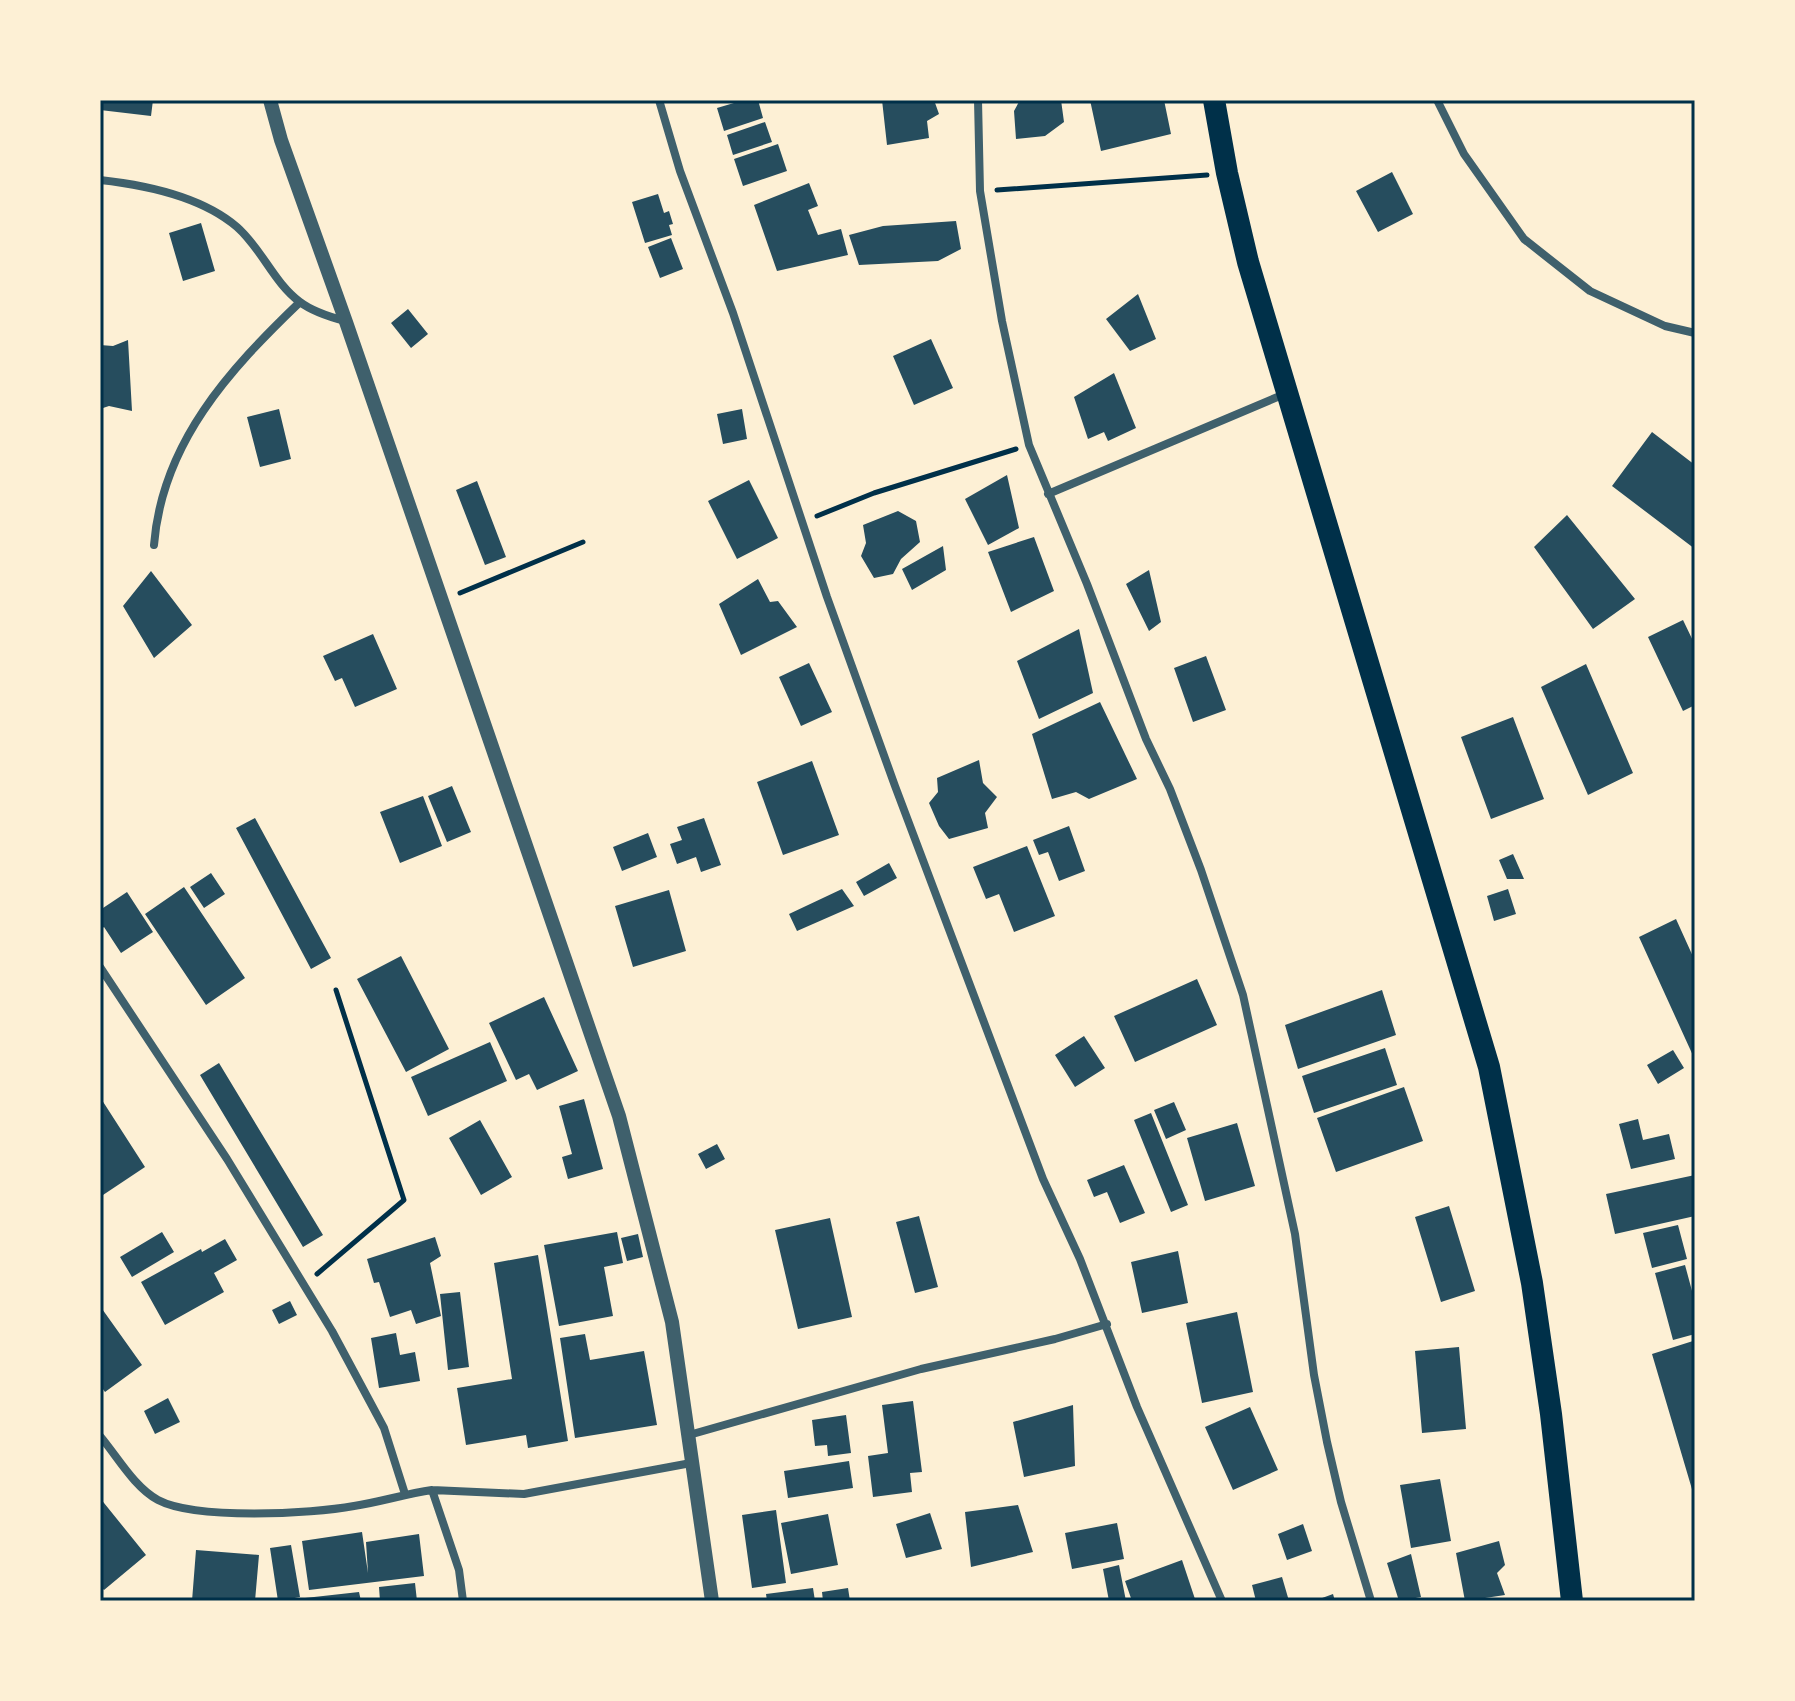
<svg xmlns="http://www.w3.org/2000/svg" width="1795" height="1701" font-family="Barlow,sans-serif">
<rect width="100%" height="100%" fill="#fdf0d5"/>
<path fill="#264d5e" d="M100 100H153L151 116 100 110Z
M744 100H758L763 118 724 131 717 108Z
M882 100H934L939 114 927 121 929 138 887 145Z
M1020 100H1061L1064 122 1045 136 1016 139 1014 111Z
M1090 100H1164L1171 134 1101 151Z
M765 122 772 142 733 155 727 135Z
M778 144 787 171 743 186 734 159Z
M1392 172 1413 214 1378 232 1356 191Z
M809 183 818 206 808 210 818 235 841 229 848 255 777 271 754 205Z
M658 194 664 213 669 211 673 224 669 225 672 235 645 243 632 202Z
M956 221 961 249 938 261 859 265 849 235 883 226Z
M201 223 215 271 183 281 169 233Z
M671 238 683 269 660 278 648 247Z
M1138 294 1156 339 1130 351 1106 319Z
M408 309 428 334 411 348 391 323Z
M931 339 953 388 914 405 893 356Z
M128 340 132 411 109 406 100 409V345L113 346Z
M1114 373 1136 428 1108 441 1104 432 1088 439 1074 397Z
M279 409 291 459 260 467 247 417Z
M742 409 747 439 723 444 717 414Z
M1652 432 1695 465V549L1612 486Z
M1007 475 1019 528 988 545 965 499Z
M749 480 778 538 737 559 708 501Z
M477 481 506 557 485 565 456 490Z
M898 511 916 521 920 542 901 559 893 574 874 578 861 556 866 543 863 525Z
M1567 515 1635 599 1593 629 1534 547Z
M1034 537 1054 591 1011 612 988 552Z
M943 546 946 570 912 590 902 569Z
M1149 570 1161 622 1149 631 1126 584Z
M151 571 192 625 154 658 123 606Z
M758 579 770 602 778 601 797 627 741 655 719 604Z
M1683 620 1695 645V705L1683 711 1648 637Z
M1079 629 1093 693 1039 719 1017 661Z
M373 634 397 689 355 707 342 678 335 681 323 656Z
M1206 656 1226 710 1193 722 1174 668Z
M809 663 832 712 801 726 779 677Z
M1586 664 1633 773 1588 795 1541 687Z
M1100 702 1137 779 1089 799 1076 792 1052 799 1032 734Z
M1513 717 1544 799 1491 819 1461 737Z
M979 760 983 783 997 797 985 813 988 828 949 839 939 826 929 803 938 792 937 778Z
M812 761 839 835 783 855 757 782Z
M452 786 471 832 447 842 428 796Z
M423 796 442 846 400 863 380 812Z
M255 818 331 958 311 969 236 828Z
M704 818 721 865 701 872 696 857 677 864 670 844 682 840 677 827Z
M1069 826 1085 871 1059 881 1048 852 1039 855 1033 840Z
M648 833 657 857 622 871 613 847Z
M1027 846 1055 916 1014 932 999 894 986 899 973 867Z
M1513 854 1524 879H1507L1499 860Z
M889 863 897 878 864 896 856 882Z
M211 873 225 894 204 908 190 887Z
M184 887 245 978 206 1005 145 914Z
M842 889 854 906 797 931 789 914Z
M1508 889 1516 914 1494 921 1487 896Z
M669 890 686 951 633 967 615 906Z
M127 892 153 932 121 953 104 927 100 930V910Z
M1676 919 1695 961V1060L1639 937Z
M401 956 449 1049 406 1072 357 979Z
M1197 979 1217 1025 1135 1062 1114 1016Z
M1382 990 1396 1035 1298 1069 1285 1025Z
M544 997 578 1071 537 1090 529 1074 516 1080 489 1023Z
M1084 1036 1105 1068 1075 1087 1055 1055Z
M490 1042 507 1081 428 1116 411 1077Z
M1385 1048 1397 1085 1314 1113 1302 1076Z
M1673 1050 1684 1068 1658 1084 1647 1065Z
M219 1063 323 1235 303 1247 200 1075Z
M1404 1087 1423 1141 1336 1172 1317 1118Z
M100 1097 145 1167 100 1197Z
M584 1099 603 1169 568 1179 562 1157 572 1154 559 1106Z
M1174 1102 1186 1130 1166 1139 1154 1110Z
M1151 1113 1188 1205 1171 1212 1134 1120Z
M1638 1119 1643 1140 1669 1134 1675 1159 1631 1169 1619 1124Z
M480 1120 512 1177 481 1195 449 1138Z
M1237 1123 1255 1186 1205 1201 1187 1138Z
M717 1144 725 1159 706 1169 698 1154Z
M1124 1165 1145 1213 1120 1223 1107 1192 1094 1197 1087 1180Z
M1695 1175V1216L1615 1234 1606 1194Z
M1449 1206 1475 1291 1441 1302 1415 1217Z
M919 1216 938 1287 915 1293 896 1222Z
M830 1218 852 1317 798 1329 775 1230Z
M1678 1225 1687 1259 1652 1268 1643 1233Z
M162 1232 174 1252 132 1277 120 1257Z
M617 1232 623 1263 604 1267 613 1316 559 1326 544 1245Z
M638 1234 643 1257 627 1261 621 1238Z
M435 1237 441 1256 430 1263 441 1316 416 1324 411 1310 390 1317 379 1282 374 1283 367 1259Z
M225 1239 237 1260 214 1273 224 1292 165 1325 141 1282 201 1249 202 1252Z
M1178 1251 1188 1303 1142 1313 1131 1262Z
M538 1255 568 1441 528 1448 526 1435 466 1445 457 1388 512 1379 494 1263Z
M1685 1265 1695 1302V1334L1673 1340 1655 1273Z
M460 1292 469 1367 448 1370 440 1294Z
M290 1301 297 1315 279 1324 272 1310Z
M100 1306 142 1365 105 1392 100 1385Z
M1237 1312 1253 1392 1202 1403 1186 1323Z
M396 1333 400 1355 415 1352 420 1381 379 1388 371 1338Z
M585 1334 590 1360 644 1351 657 1425 575 1438 560 1338Z
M1693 1341 1695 1349 1694 1496 1652 1354Z
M1459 1347 1466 1429 1422 1433 1415 1351Z
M168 1398 180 1422 155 1434 144 1411Z
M913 1401 922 1472 910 1473 912 1492 873 1497 868 1456 888 1453 882 1405Z
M1073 1405 1075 1466 1024 1477 1013 1422Z
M1250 1407 1278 1470 1233 1490 1205 1427Z
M846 1415 851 1453 828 1456 827 1445 815 1446 812 1420Z
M849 1461 853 1488 788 1498 784 1471Z
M1440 1479 1451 1541 1411 1548 1400 1485Z
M100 1498 146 1555 104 1590 100 1586Z
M1018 1505 1033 1552 971 1567 965 1512Z
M776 1510 786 1583 752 1588 742 1515Z
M930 1513 942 1549 906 1558 896 1524Z
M828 1514 838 1565 791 1574 781 1523Z
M1117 1523 1124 1559 1072 1569 1065 1533Z
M1303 1524 1312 1551 1287 1560 1278 1534Z
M362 1532 368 1573 366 1542 419 1534 424 1576 309 1590 302 1541Z
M1499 1541 1505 1565 1497 1573 1505 1595 1465 1601 1456 1553Z
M291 1545 300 1597 278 1601 270 1548Z
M196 1550 259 1555 255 1601H192Z
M1411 1554 1421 1597 1399 1601 1387 1563Z
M1182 1560 1195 1599 1132 1601 1125 1581Z
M1119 1565 1126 1601H1109L1103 1569Z
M1282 1577 1289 1601H1256L1252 1585Z
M415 1583 417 1601H380L379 1587Z
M813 1588 815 1601H767L766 1594Z
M848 1588 850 1601H823L822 1592Z
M359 1592 361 1601H296V1599Z
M1333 1594 1335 1601H1314Z"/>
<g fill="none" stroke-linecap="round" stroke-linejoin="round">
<path stroke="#003049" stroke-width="5" d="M997 190 1207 175
M817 516 874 493 1016 449
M460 593 583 542
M317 1274 404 1200 336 990"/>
<path stroke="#3f606c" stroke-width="8" d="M659 100 680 171 733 313 827 597 895 786 1043 1179 1080 1259 1137 1407 1222 1601
M978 100 980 191 1002 321 1029 445 1087 584 1146 739 1170 789 1201 870 1243 995 1295 1234 1314 1375 1327 1442 1341 1502 1371 1601
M1437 100 1464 154 1524 239 1590 291 1665 326 1695 333
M100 180C146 185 202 197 237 227 262 249 274 283 300 302 313 312 330 317 345 321
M1048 494 1287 393
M154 545C162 443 229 370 300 302
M100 967 227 1159 332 1331 384 1428 405 1494
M689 1435 921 1369 1055 1339 1107 1324
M100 1436C117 1456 134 1487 158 1500 196 1520 311 1514 354 1506 380 1502 405 1494 432 1490L459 1570 463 1601
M432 1490 524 1494 691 1463"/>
<path stroke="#3f606c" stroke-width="14" d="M270 100 281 140 346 322 619 1116 672 1322 712 1601"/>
<path stroke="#003049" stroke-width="22" d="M1214 100 1227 173 1248 262 1489 1067 1532 1283 1551 1414 1572 1601"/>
</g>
<rect width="1795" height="1701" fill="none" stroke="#fdf0d5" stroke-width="204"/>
<rect x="102" y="102" width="1591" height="1497" fill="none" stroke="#003049" stroke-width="3"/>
</svg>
